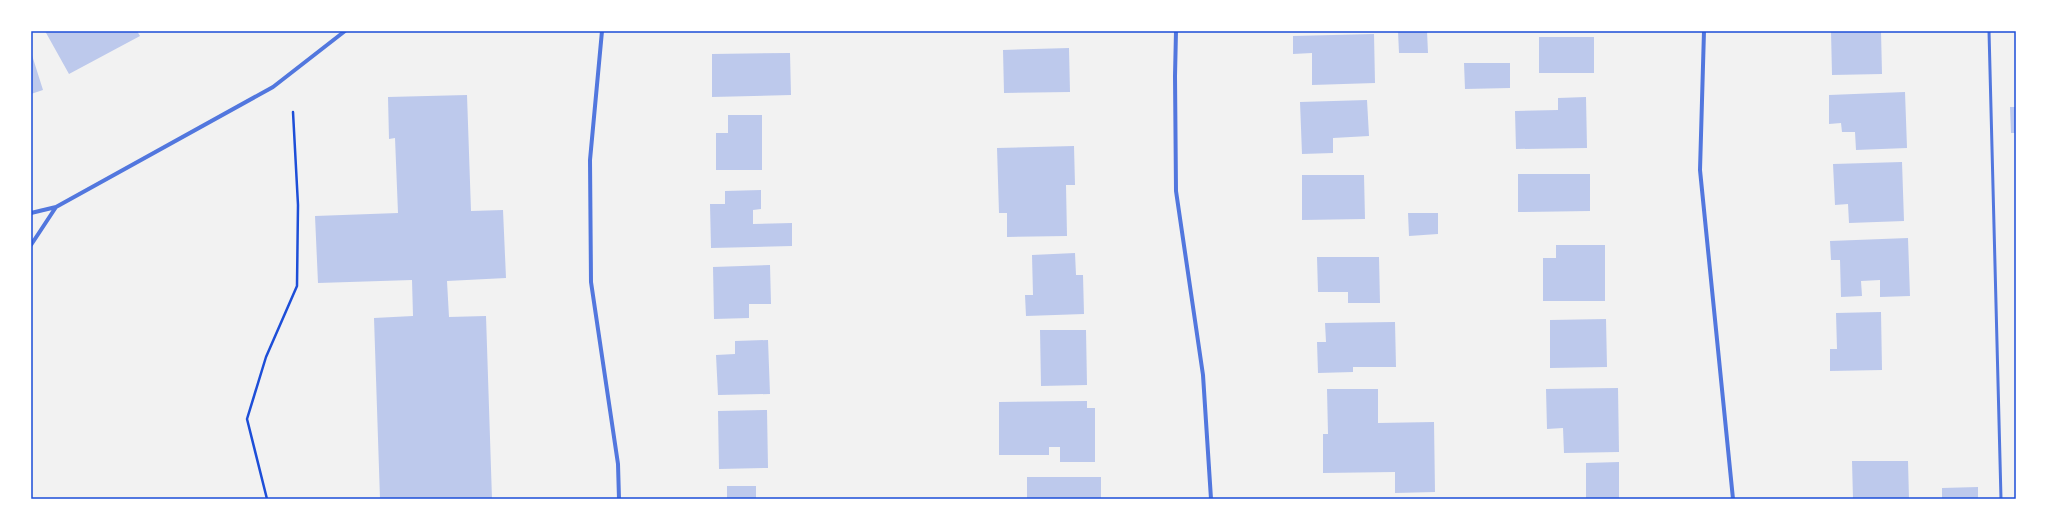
<svg xmlns="http://www.w3.org/2000/svg" width="2047" height="530" font-family="Manrope,sans-serif">
<rect width="100%" height="100%" fill="#f2f2f2"/>
<path fill="#bdc9ec" d="M45 31H137L140 36 69 74Z
M1398 31H1427L1428 53H1399Z
M1831 31H1881L1882 74 1832 75Z
M1374 34 1375 83 1312 85V53L1293 54V36Z
M1539 37H1594V73H1539Z
M1069 48 1070 92 1004 93 1003 50Z
M31 52 43 90 31 94Z
M790 53 791 95 712 97V54Z
M1464 63H1510V88L1465 89Z
M1905 92 1907 148 1856 150 1855 132H1842L1841 123 1829 124V95Z
M467 95 471 211 503 210 506 278 447 281 449 317 486 316 492 499H380L374 318 413 316 412 280 318 283 315 216 398 213 395 138 389 139 388 97Z
M1586 97 1587 148 1516 149 1515 111 1558 110V98Z
M1367 100 1369 136 1333 138V153L1302 154 1300 102Z
M2010 107H2016V133H2011Z
M728 115H762V170H716V133H728Z
M1074 146 1075 185H1066L1067 236 1007 237V213H999L997 148Z
M1902 162 1904 221 1849 223 1848 204 1835 205 1833 164Z
M1518 174H1590V211L1518 212Z
M1302 175H1364L1365 219 1302 220Z
M761 190V209L753 210V224L792 223V246L711 248 710 204H725V191Z
M1408 213H1438V234L1409 236Z
M1908 238 1910 296 1880 297V280L1861 281 1862 296 1841 297 1840 260H1831L1830 241Z
M1556 245H1605V301H1543V258H1556Z
M1075 253 1076 275H1083L1084 314 1026 316 1025 295H1033L1032 255Z
M1317 257H1379L1380 303H1348V292H1318Z
M770 265 771 304H749V318L714 319 713 267Z
M1881 312 1882 370 1830 371V349H1837L1836 313Z
M1606 319 1607 367 1550 368V320Z
M1395 322 1396 367H1353V372L1318 373 1317 342H1326L1325 323Z
M1040 330H1086L1087 385 1041 386Z
M768 340 770 394 718 395 716 355 735 354V341Z
M1618 388 1619 452 1564 453 1563 428 1547 429 1546 389Z
M1327 389H1378V423L1434 422 1435 492 1395 493V472L1323 473V434H1328Z
M1087 401V408H1095V462H1060V447H1049V455H999V402Z
M767 410 768 468 719 469 718 411Z
M1852 461H1908L1909 499H1853Z
M1619 462V499H1586V463Z
M1027 477H1101V499H1027Z
M727 486H756V499H727Z
M1978 487V499H1942V488Z"/>
<g fill="none" stroke-linecap="round" stroke-linejoin="round">
<path stroke="#1d4ed8" stroke-width="2.5" d="M267 499 247 419 266 357 297 286 298 205 293 112"/>
<path stroke="#5277de" stroke-width="3" d="M1989 31 2001 499"/>
<path stroke="#5277de" stroke-width="4" d="M602 31 590 160 591 282 618 464 619 499
M1176 31 1175 76 1176 191 1203 375 1211 499
M1704 31 1700 170 1733 499
M31 213 56 207 273 87 345 31
M31 245 56 207"/>
</g>
<rect width="2047" height="530" fill="none" stroke="#ffffff" stroke-width="64"/>
<rect x="32" y="32" width="1983" height="466" fill="none" stroke="#1d4ed8" stroke-width="1.5"/>
</svg>
